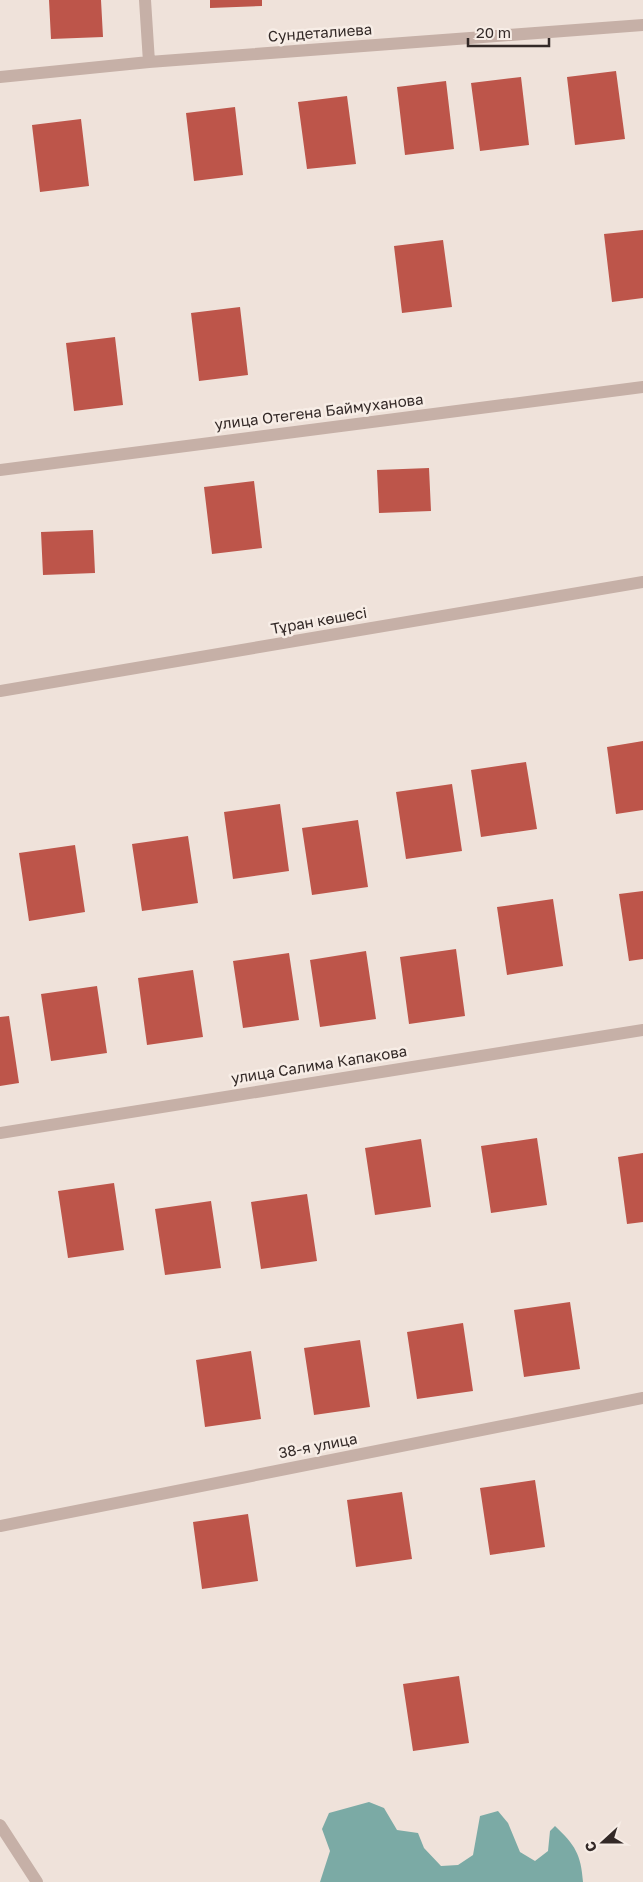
<svg xmlns="http://www.w3.org/2000/svg" width="643" height="1882" font-family="'Golos Text',sans-serif">
<rect width="100%" height="100%" fill="#efe2da"/>
<path fill="#7baaa5" d="M369 1802 384 1808 397 1830 418 1833 424 1848 441 1866 458 1865 473 1855 480 1816 498 1811 508 1823 520 1852 535 1861 548 1851 550 1831 555 1826C575 1845 581 1854 583 1882H320L330 1851 322 1829 329 1813Z"/>
<path fill="#bd554a" d="M49 0H101L103 37 51 39Z
M210 0H262V6L210 8Z
M616 71 625 139 575 145 567 77Z
M521 77 529 145 480 151 471 83Z
M446 81 454 149 405 155 397 87Z
M347 96 356 164 307 169 298 102Z
M235 107 243 175 194 181 186 113Z
M81 119 89 186 40 192 32 125Z
M643 230V298L612 302 604 234Z
M443 240 452 307 402 313 394 246Z
M240 307 248 375 199 381 191 313Z
M115 337 123 405 74 411 66 343Z
M429 468 431 511 379 513 377 470Z
M254 481 262 548 212 554 204 487Z
M93 530 95 573 43 575 41 532Z
M643 741V810L616 814 607 747Z
M526 762 537 829 481 837 471 770Z
M452 784 462 851 406 859 396 792Z
M280 804 289 871 233 879 224 812Z
M358 820 368 887 312 895 302 828Z
M188 836 198 903 142 911 132 844Z
M75 845 85 912 29 921 19 853Z
M643 891V959L629 961 619 894Z
M553 899 563 966 507 975 497 907Z
M456 949 465 1016 409 1024 400 957Z
M366 951 376 1019 320 1027 310 960Z
M289 953 299 1020 243 1028 233 961Z
M193 970 203 1037 147 1045 138 978Z
M97 986 107 1053 51 1061 41 994Z
M9 1016 19 1083 0 1086V1017Z
M537 1138 547 1205 491 1213 481 1146Z
M421 1139 431 1207 375 1215 365 1148Z
M643 1153V1222L627 1224 618 1157Z
M114 1183 124 1250 68 1258 58 1191Z
M307 1194 317 1261 261 1269 251 1202Z
M211 1201 221 1268 165 1275 155 1209Z
M570 1302 580 1369 524 1377 514 1310Z
M463 1323 473 1391 417 1399 407 1332Z
M360 1340 370 1407 314 1415 304 1348Z
M251 1351 261 1419 205 1427 196 1360Z
M535 1480 545 1547 490 1555 480 1488Z
M402 1492 412 1559 356 1567 347 1500Z
M248 1514 258 1581 202 1589 193 1522Z
M459 1676 469 1743 413 1751 403 1684Z"/>
<g fill="none" stroke-linecap="round" stroke-linejoin="round">
<path stroke="#c6b0a7" stroke-width="12" d="M145 0 149 62
M0 77 149 62 643 25
M0 470 643 387
M0 1133 643 1030
M0 1526 643 1398
M0 1825 37 1882"/>
<path stroke="#c6b0a7" stroke-width="12" d="M0 691 643 582"/>
</g>
<g text-anchor="middle" stroke-width="5" stroke-linejoin="round" paint-order="stroke">
<g font-size="15" fill="#332927" stroke="#f7ede6">
<text transform="translate(320 33) rotate(-4)" y="5">Сундеталиева</text>
<text transform="translate(319 412) rotate(-7)" y="5">улица Отегена Баймуханова</text>
<text transform="translate(319 621) rotate(-10)" y="5">Тұран көшесі</text>
<text transform="translate(319 1065) rotate(-9)" y="5">улица Салима Капакова</text>
<text transform="translate(318 1446) rotate(-11)" y="5">38-я улица</text>
</g>
</g>
<g transform="translate(603 1842) rotate(249)" stroke="#f7ede6" stroke-width="4" paint-order="stroke">
<path d="M0-4L9 19L0 12L-9 19Z" fill="#332927"/>
<text y="-8" font-size="14" font-weight="bold" text-anchor="middle" fill="#332927">С</text>
</g>
<path d="M468 38v8h81v-8" fill="none" stroke="#332927" stroke-width="2.5"/>
<text x="476" y="38" font-size="15" fill="#332927" stroke="#f7ede6" stroke-width="4" paint-order="stroke">20 m</text>
</svg>
